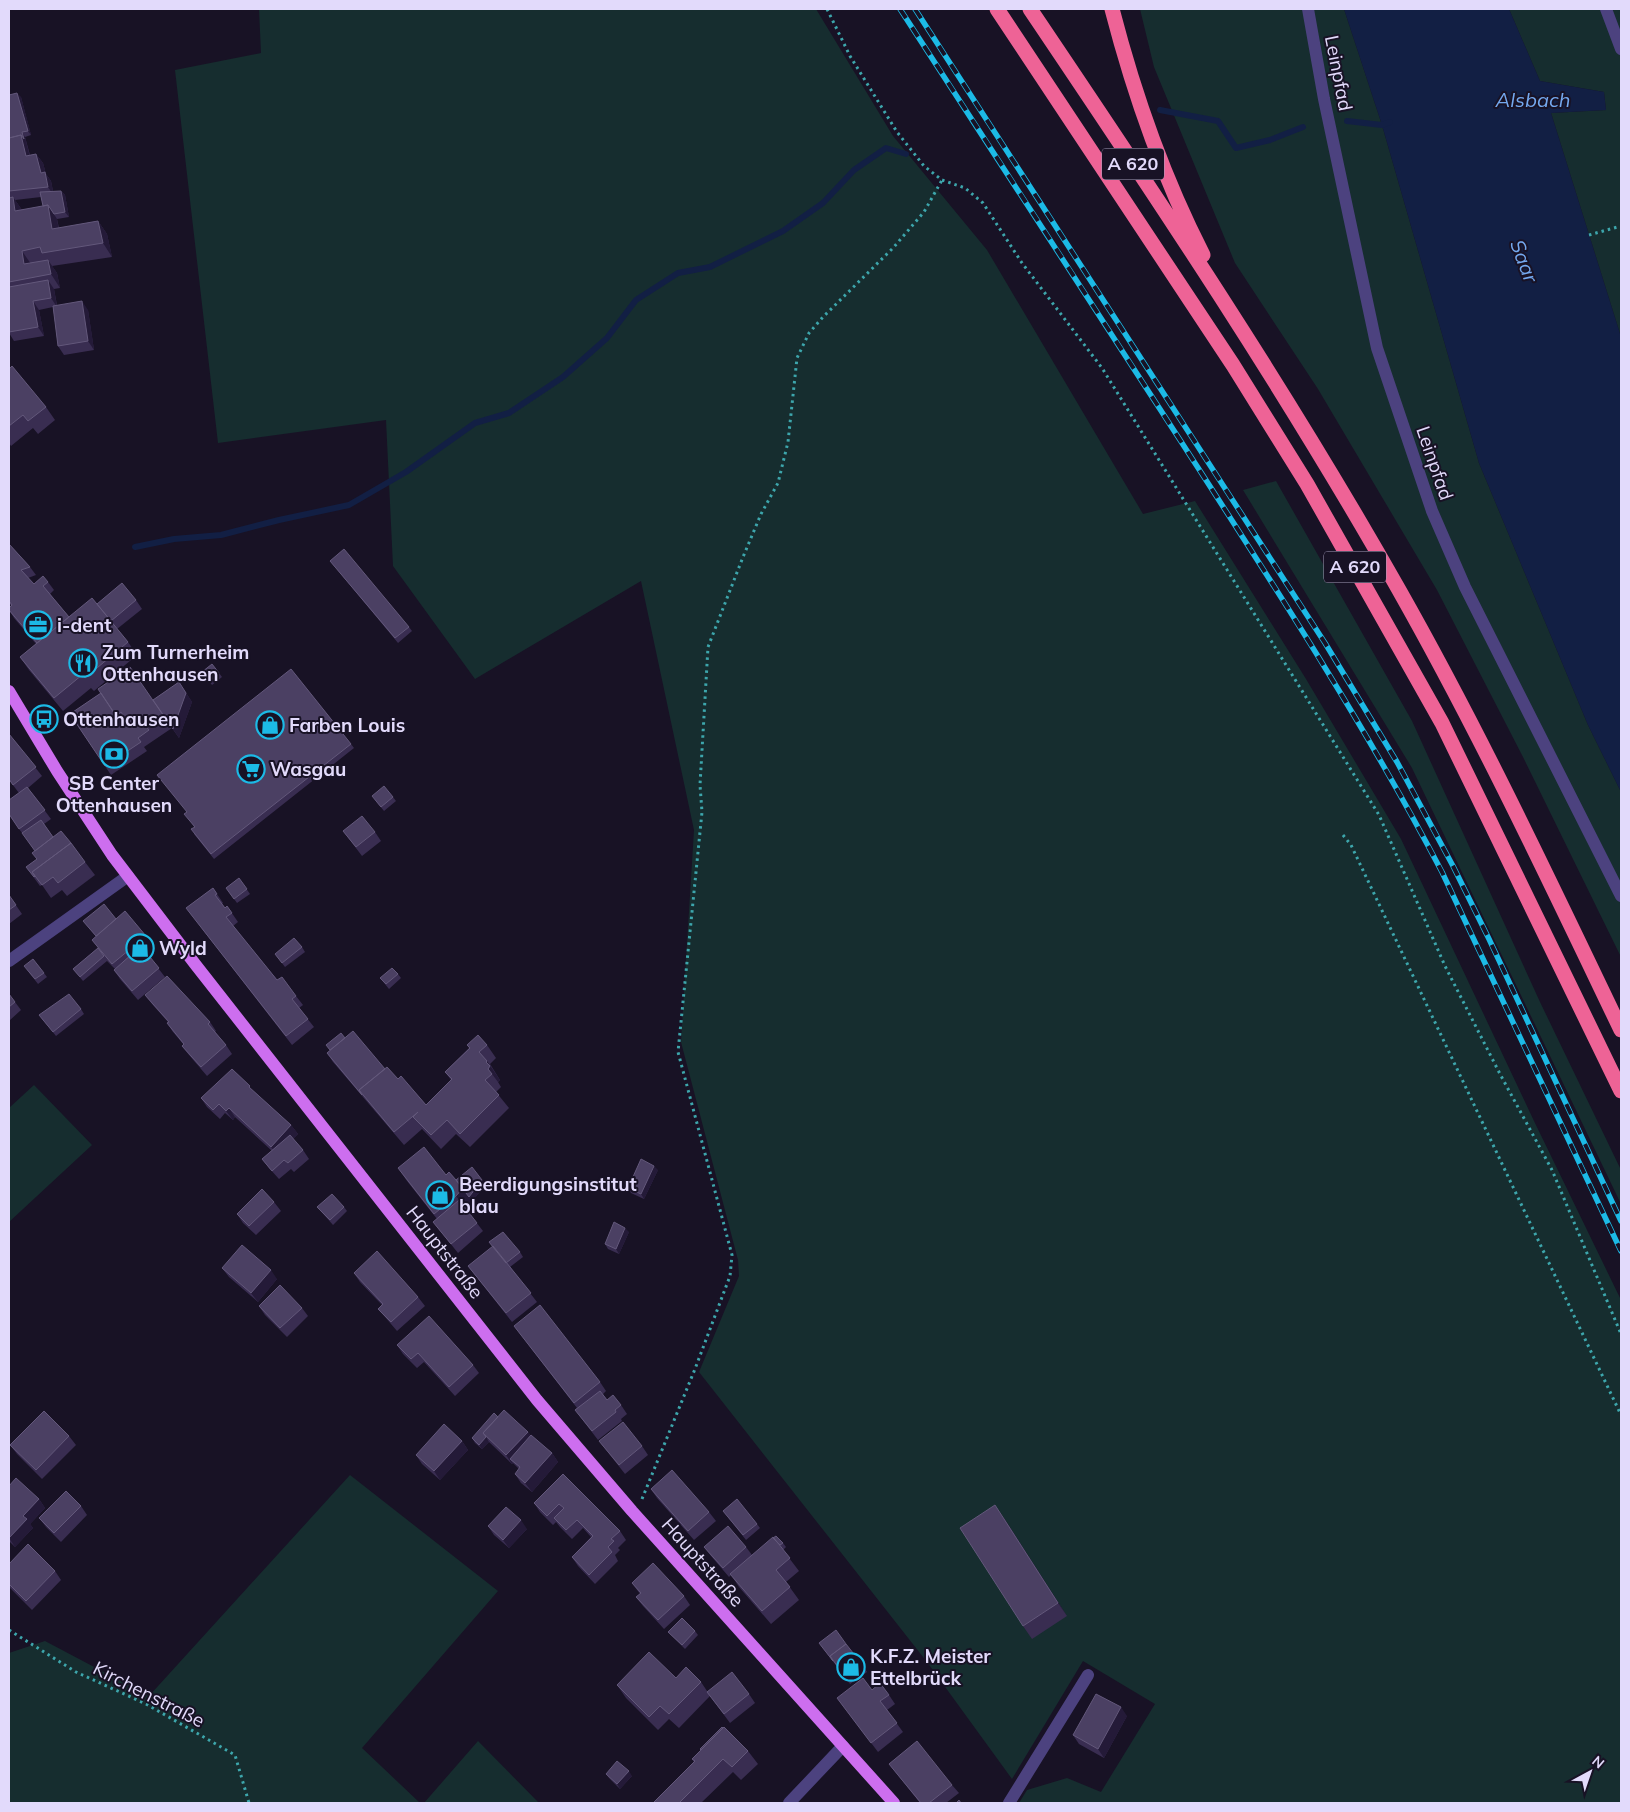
<svg xmlns="http://www.w3.org/2000/svg" width="1630" height="1812" font-family="Mulish,sans-serif">
<rect width="100%" height="100%" fill="#181225"/>
<path fill="#162d2f" d="M259 9H816L893 136 987 250 1143 514 1195 501 1306 679 1401 839 1534 1121 1621 1300V1803H1019L1027 1790 1067 1778 1101 1792 1155 1704 1083 1661 1012 1779 927 1662 699 1372 739 1276 738 1260 681 1042 694 830 641 581 475 679 393 566 386 420 218 443 175 70 261 53Z
M1140 9H1344L1382 125 1479 463 1588 725 1621 792V957L1523 757 1437 590 1318 389 1235 263 1154 67Z
M1509 9H1621V337L1551 113 1606 110 1604 92 1540 81Z
M1276 481 1412 721 1540 1002 1621 1170V1204L1412 768 1243 490Z
M34 1085 92 1145 9 1222V1108Z
M350 1475 498 1591 362 1748 420 1803H9V1653L45 1641 149 1696Z
M478 1741 539 1803H424Z"/>
<path fill="#121f44" d="M1344 9H1509L1540 81 1604 92 1606 110 1551 113 1621 337V792L1588 725 1479 463 1382 125Z"/>
<g fill="none" stroke-linecap="round" stroke-linejoin="round">
<path stroke="#121f44" stroke-width="6" d="M1160 110 1218 121 1236 148 1270 140 1303 127
M1347 121 1382 125 1390 122
M135 547 174 539 221 535 279 520 349 505 406 472 475 423 509 413 563 377 607 338 636 300 678 273 710 267 783 231 823 203 854 170 886 148 906 154"/>
<path stroke="#3da6ac" stroke-width="3" stroke-dasharray="2.5 4" stroke-linecap="butt" d="M827 9 850 56 897 132 924 166 942 180 965 188 983 203 1022 263 1102 368 1379 815 1445 966 1500 1074 1552 1170 1621 1334
M1589 235 1621 226
M1343 835 1351 845 1621 1415
M642 1499 695 1369 730 1276 732 1255 678 1052 702 812 700 785 708 647 743 557 761 514 778 483 788 442 797 358 809 333 823 317 893 248 924 212 942 180
M9 1630 76 1672 146 1704 235 1755 249 1803"/>
<path stroke="#4c427f" stroke-width="12" d="M1308 9 1324 99 1377 348 1432 511 1465 587 1621 896
M1606 9 1621 49
M9 961 128 876
M789 1803 843 1746
M1009 1803 1088 1675"/>
<path stroke="#cd6eef" stroke-width="12" d="M9 691 57 771 112 855 195 964 537 1400 632 1511 894 1803"/>
<path stroke="#ee6396" stroke-width="15" d="M997 9 1233 365 1307 484 1442 723 1621 1091
M1030 9C1158 199 1286 390 1399 590 1480 733 1550 882 1621 1030
M1112 9C1134 94 1163 177 1203 255"/>
<g stroke="#1cbae6" stroke-width="5.5">
<path id="rail" d="M900 9C994 153 1088 298 1182 443 1273 584 1364 723 1442 872L1621 1251
M915 9 1325 643 1397 762 1453 866 1489 939 1621 1221"/>
</g>
<use href="#rail" stroke="#181225" stroke-width="4" stroke-dasharray="11" stroke-linecap="butt"/>
</g>
<path fill="#392d51" fill-rule="evenodd" d="M9 95 21 97 31 135 25 137 30 155 36 154 43 163 46 174 51 181 53 191H61L65 195 69 217 57 219 59 228 98 221 107 234 112 257 52 266 57 273 60 288 54 289 57 305 88 310 94 350 64 355 58 346 53 307 39 310 44 336 14 341 9 333ZM41 197 43 206 22 210 15 200Z
M9 369 46 407 55 420 38 434 33 428 11 446 9 443Z
M9 544 30 567 36 575 28 578 34 584 48 582 54 590 50 594 69 617 97 605 136 600 142 609 117 629 128 642 137 655 94 691 91 688 63 711 29 670 20 657 36 644 14 618 9 610 11 606 9 603Z
M330 561 409 627 412 631 398 643Z
M202 672 219 673 222 677 212 685Z
M179 682 192 702 179 738 172 728 144 747 147 751 111 775 70 714 101 693 153 700Z
M9 734 42 776 28 788 51 819 44 824 53 837 85 862 95 875 67 896 62 890 51 898 42 885 40 886 26 867 37 859 35 851 9 815 19 793 9 780Z
M351 744 354 748 214 859 194 834V827L186 812Z
M393 797 396 801 384 811 375 800Z
M343 831 375 832 381 841 362 856Z
M239 878 250 894 237 903 226 888Z
M213 888 223 903 222 904 225 908 227 906 238 922 233 926 277 980 296 996 303 1005 299 1008 314 1027 292 1045 186 908Z
M9 895 22 914 9 924Z
M116 919 146 936 155 949 148 955 165 977 138 1000 120 979 114 970 115 969 107 961 83 981 73 969 98 948 92 940 96 936 83 921Z
M302 947 305 952 285 967 275 954Z
M27 970 44 973 47 977 38 984Z
M398 974 401 978 389 989 380 978Z
M9 994 21 1010 9 1021Z
M145 995 210 1022 216 1031 215 1032 226 1045 232 1054 207 1076 189 1055 182 1046 184 1045 173 1032 167 1023 168 1022 152 1004Z
M81 1009 84 1014 56 1036 39 1015Z
M345 1038 398 1079 426 1105 451 1080 445 1072 469 1048 467 1045H487L496 1058 490 1064 500 1080 498 1082 501 1087 496 1092 509 1108 470 1147 456 1134 441 1149 422 1129 404 1145 333 1062 327 1053 330 1050 326 1045Z
M254 1092 291 1125 298 1134 293 1139 303 1150 309 1159 294 1172 291 1169 279 1179 269 1168 262 1159 272 1151 235 1117 233 1120 225 1113 220 1119 207 1107 201 1098Z
M398 1168 446 1175 456 1180 486 1184 466 1209 483 1231 458 1253 433 1222 437 1219 407 1181Z
M658 1170 644 1199 631 1193 628 1188Z
M274 1202 281 1211 256 1235 243 1223 237 1214Z
M317 1207H344L347 1211 333 1225Z
M629 1232 619 1254 608 1249 605 1244Z
M520 1252 523 1257 510 1267 537 1302 512 1322 468 1266Z
M222 1268 277 1279 258 1302 229 1277Z
M354 1273 418 1297 425 1306 397 1331 385 1317 378 1309 382 1305 360 1282Z
M259 1306 302 1308 308 1316 287 1337 265 1315Z
M514 1326 600 1382 606 1391 603 1394 607 1400 621 1405 627 1414 621 1419 622 1421 598 1440 575 1410 577 1408Z
M397 1345 473 1365 479 1373 455 1396 424 1362 417 1368 403 1354Z
M498 1417 528 1432 531 1436 552 1453 558 1462 532 1492 521 1483 515 1474 519 1469 513 1463 512 1464 489 1442 482 1449 475 1443 472 1438Z
M69 1436 76 1445 42 1479 17 1454 10 1445Z
M462 1441 468 1450 440 1480 422 1464 416 1455Z
M599 1441 642 1446 648 1455 625 1474Z
M563 1474 620 1531 626 1540 618 1548 620 1550 615 1555 618 1561 595 1584 578 1566 572 1557 591 1537 583 1528 572 1539 560 1527 556 1522 553 1525 540 1512 534 1503Z
M9 1486 39 1499 45 1508 30 1524 33 1528 15 1547 9 1541Z
M651 1489 709 1512 716 1521 694 1540 657 1498Z
M81 1506 87 1515 61 1542 46 1527 39 1518Z
M723 1511 757 1524 760 1528 746 1540Z
M1004 1518 1067 1616 1032 1639 1023 1626Z
M488 1526 527 1529 509 1548 494 1535Z
M783 1543 786 1547 783 1550 799 1571 786 1582 799 1600 771 1624 739 1587 731 1575 729 1577 711 1556 704 1547H746L752 1555Z
M9 1564 55 1571 61 1580 32 1610 9 1587Z
M632 1583 684 1596 690 1605 664 1629 643 1606 636 1597 640 1594Z
M695 1631 698 1635 685 1649 668 1632Z
M819 1643 861 1663 867 1672 850 1684Z
M676 1678 701 1682 707 1691 749 1694 755 1703 730 1723 710 1696 679 1728 669 1719 658 1730 626 1698 617 1685Z
M872 1690 889 1695 895 1704 887 1710 903 1732 878 1752 837 1698Z
M1127 1716 1104 1758 1079 1744 1073 1735Z
M748 1751 758 1764 741 1780 733 1772 701 1803H653L694 1762 692 1759Z
M889 1764 952 1785 959 1793 946 1803H920Z
M606 1774 632 1776 620 1789 609 1778Z"/>
<path fill="#241a38" d="M17 93 21 97 31 135 28 131Z
M22 132 25 137 32 165 26 156 21 135Z
M36 154 43 163 46 174 51 181 54 196 48 187 41 173Z
M61 191 65 195 69 217 65 212Z
M13 197 22 210 15 211Z
M48 205 57 219 61 243 52 229Z
M98 221 107 234 112 257 103 243Z
M22 251 31 264H24Z
M48 260 57 273 60 288 51 274Z
M48 280 54 289 57 307 51 298Z
M33 301 39 310 44 336 38 327Z
M82 301 88 310 94 350 88 341Z
M186 693 192 702 179 738 173 729Z
M487 1061 500 1080 498 1082 492 1074 488 1069 486 1062Z
M229 1108 235 1117 233 1120 226 1111Z
M291 1125 298 1134 278 1156 271 1147Z
M654 1166 658 1170 644 1199 641 1194Z
M482 1180 486 1184 466 1209 456 1196 463 1188Z
M625 1228 629 1232 619 1254 616 1249Z
M271 1270 277 1279 258 1302 251 1293Z
M528 1432 534 1440 510 1459 513 1463 512 1464 506 1455Z
M486 1437 489 1442 482 1449 479 1445Z
M462 1441 468 1450 440 1480 434 1471Z
M552 1453 558 1462 532 1492 525 1483Z
M39 1499 45 1508 30 1524 33 1528 15 1547 9 1538 23 1516Z
M995 1505 1004 1518 1067 1616 1058 1603Z
M521 1520 527 1529 509 1548 503 1540Z
M1121 1707 1127 1716 1104 1758 1098 1749Z
M629 1771 632 1776 620 1789 617 1784Z"/>
<path fill="#4b4063" stroke="#63587b" d="M17 93 28 131 22 132 24 139 21 135 9 138V95Z
M21 135 26 156 36 154 41 173 45 172 48 187 9 191V138Z
M61 191 65 212 54 214 48 205 43 206 40 192Z
M13 197 15 211 48 205 52 229 98 221 103 243 42 253 40 247 22 251 24 264 48 260 51 274 9 282V198Z
M48 280 51 298 33 301 38 327 9 332V287Z
M82 301 88 341 58 346 53 306Z
M12 366 46 407 28 421 23 415 9 426V369Z
M9 544 30 567 21 570 34 584 43 576 48 582 43 586 69 617 37 643 9 610V608L12 605 9 601Z
M344 549 409 627 395 638 330 561Z
M122 583 136 600 111 621 97 604Z
M92 598 128 642 85 678 82 675 54 698 20 657Z
M212 664 219 673 209 681 202 672Z
M130 667 163 715 146 726 139 717 129 724 121 712 116 716 98 689Z
M291 669 351 744 211 854 191 829 195 827 184 814 187 812 157 775Z
M179 682 186 693 173 729 153 700Z
M101 693 119 720 124 717 132 728 142 721 149 730 138 738 141 742 105 766 70 714Z
M9 734 36 767 13 785 9 779Z
M384 786 393 797 381 807 372 796Z
M27 787 45 810 19 829 9 814V800Z
M362 816 375 832 356 847 343 831Z
M41 820 53 837 35 851 22 833Z
M61 831 71 843 32 872 35 876 34 877 26 867 37 859 32 853Z
M71 843 85 862 58 883 53 877 42 885 32 872Z
M239 878 247 889 234 899 226 888Z
M213 888 217 894 215 895 225 908 227 906 232 913 226 917 277 980 282 977 296 996 292 999 308 1019 286 1036 186 908Z
M9 895 16 905 9 910Z
M104 904 116 919 96 936 83 921Z
M125 911 146 936 112 964 92 940Z
M294 938 302 947 282 963 275 954Z
M141 946 159 968 132 991 114 970Z
M98 948 104 956 80 977 73 969Z
M33 959 44 973 35 979 24 966Z
M392 968 398 974 386 984 380 978Z
M167 976 210 1022 208 1024 226 1045 201 1067 182 1046 184 1044 167 1023 169 1022 145 995Z
M9 994 15 1002 9 1007Z
M69 994 81 1009 53 1032 39 1015Z
M353 1031 385 1069 359 1090 362 1095 327 1053Z
M341 1033 345 1038 330 1050 326 1045Z
M478 1035 487 1045 479 1052 487 1061 486 1062 490 1066 488 1069 492 1074 485 1080 499 1095 460 1134 447 1120 431 1135 413 1117 418 1112 394 1132 359 1090 387 1067 398 1079 401 1076 426 1105 452 1079 445 1072 470 1048 467 1045Z
M232 1069 250 1086 249 1087 291 1125 271 1147 229 1108 226 1111 219 1104 213 1110 201 1098Z
M290 1135 303 1150 288 1163 284 1160 272 1171 262 1159Z
M424 1147 446 1175 449 1172 463 1188 456 1196 434 1214 398 1168Z
M641 1159 654 1166 641 1194 628 1188Z
M472 1167 482 1180 469 1197 456 1180Z
M262 1189 274 1202 249 1226 237 1214Z
M332 1194 344 1207 330 1220 317 1207Z
M459 1200 477 1223 451 1244 433 1222Z
M614 1222 625 1228 616 1249 605 1244Z
M503 1232 520 1252 506 1263 489 1242Z
M242 1245 271 1270 251 1293 222 1268Z
M493 1246 531 1293 506 1313 468 1266Z
M377 1251 418 1297 391 1322 378 1309 383 1304 354 1273Z
M280 1285 302 1308 280 1328 259 1306Z
M540 1305 600 1382 574 1403 514 1326Z
M429 1316 473 1365 449 1387 418 1353 411 1359 397 1345Z
M600 1391 607 1400 613 1395 621 1405 615 1410 616 1412 592 1431 575 1410Z
M504 1410 528 1432 506 1455 483 1433Z
M44 1411 69 1436 36 1470 10 1445Z
M494 1413 498 1417 483 1433 486 1437 479 1445 472 1438Z
M623 1422 642 1446 619 1465 599 1441Z
M444 1424 462 1441 434 1471 416 1455Z
M531 1435 552 1453 525 1483 515 1474 520 1467 510 1459Z
M672 1470 709 1512 688 1531 651 1489Z
M563 1474 620 1531 611 1539 614 1541 608 1547 612 1552 589 1575 572 1557 593 1536 577 1520 566 1530 554 1518 564 1508 559 1504 547 1516 534 1503Z
M16 1478 39 1499 23 1516 27 1519 9 1538V1486Z
M66 1491 81 1506 54 1533 39 1518Z
M737 1499 757 1524 743 1535 723 1511Z
M995 1505 1058 1603 1023 1626 960 1528Z
M506 1507 521 1520 503 1540 488 1526Z
M728 1526 746 1547 723 1568 704 1547Z
M776 1536 783 1543 780 1545 773 1538Z
M773 1537 790 1558 776 1570 790 1587 762 1611 730 1574Z
M28 1544 55 1571 26 1601 9 1584V1564Z
M653 1563 684 1596 658 1620 636 1597 641 1593 632 1583Z
M682 1618 695 1631 682 1645 668 1632Z
M836 1630 846 1644 830 1656 833 1661 819 1643Z
M846 1644 861 1663 844 1675 830 1656Z
M649 1652 676 1678 686 1667 701 1682 669 1714 660 1706 649 1717 617 1685Z
M732 1672 749 1694 724 1714 707 1692Z
M863 1678 872 1690 880 1683 889 1695 880 1701 897 1723 871 1743 837 1698Z
M1096 1694 1121 1707 1098 1749 1073 1735Z
M722 1727 723 1728 701 1750 700 1749Z
M724 1727 748 1751 732 1767 723 1759 679 1803H653L695 1761 692 1759Z
M917 1741 952 1785 929 1803H921L889 1764Z
M617 1761 629 1771 617 1784 606 1774Z
M959 1800 961 1803H956Z"/>
<defs>
<g id="office-ring" transform="scale(1.4375)"><circle r="9.5" fill="#181225" stroke="#1cbae6" stroke-width="1.5"/><path d="M-6-3h4V-5.5h4V-3h4V5H-6ZM-1-4.5V-3h2v-1.5ZM-6 0V1H6V0Z" fill="#1cbae6"/></g>
<g id="restaurant-ring" transform="scale(1.4375)"><circle r="9.5" fill="#181225" stroke="#1cbae6" stroke-width="1.5"/><path d="M-5-6h1v4h1v-4h1v4h1v-4h1v5L-1.5 .5V6h-2V.5L-5-1ZM5-6V6H3V1.5H1.5Q1.5-4 5-6Z" fill="#1cbae6"/></g>
<g id="bus-ring" transform="scale(1.4375)"><circle r="9.5" fill="#181225" stroke="#1cbae6" stroke-width="1.5"/><path d="M-5-6H5V4H4V6H2V4H-2V6H-4V4H-5ZM-3.5-4V0h7V-4ZM-3.5 1.2v1.5H-2V1.2ZM2 1.2v1.5H3.5V1.2Z" fill="#1cbae6"/></g>
<g id="shop-ring" transform="scale(1.4375)"><circle r="9.5" fill="#181225" stroke="#1cbae6" stroke-width="1.5"/><path d="M-5-2.5h2.3a2.7 3.5 0 0 1 5.4 0H5L5.5 6h-11ZM-1.5-2.5h3a1.5 2.3 0 0 0-3 0Z" fill="#1cbae6"/></g>
<g id="bank-ring" transform="scale(1.4375)"><circle r="9.5" fill="#181225" stroke="#1cbae6" stroke-width="1.5"/><path d="M-6-4H6V4H-6ZM0-2.3a2.3 2.3 0 1 0 0 4.6a2.3 2.3 0 1 0 0-4.6Z" fill="#1cbae6"/></g>
<g id="supermarket-ring" transform="scale(1.4375)"><circle r="9.5" fill="#181225" stroke="#1cbae6" stroke-width="1.5"/><path d="M-6-5.5h2.5l.6 2H6L4.5 2H-2.5L-4.4-4H-6ZM-1.5 3.2a1.3 1.3 0 1 0 .1 0ZM3 3.2a1.3 1.3 0 1 0 .1 0Z" fill="#1cbae6"/></g>
</defs>
<g fill-rule="evenodd">
<use href="#office-ring" x="38" y="625"/>
<use href="#restaurant-ring" x="83" y="663"/>
<use href="#bus-ring" x="44" y="719"/>
<use href="#shop-ring" x="270" y="725"/>
<use href="#bank-ring" x="114" y="754"/>
<use href="#supermarket-ring" x="251" y="769"/>
<use href="#shop-ring" x="140" y="948"/>
<use href="#shop-ring" x="440" y="1195"/>
<use href="#shop-ring" x="851" y="1667"/>
</g>
<g text-anchor="middle" stroke-width="4" stroke-linejoin="round" paint-order="stroke">
<g fill="#181225" stroke="#a59ebb" stroke-width="1">
<rect x="1102" y="148.5" width="62" height="31" rx="4"/>
<rect x="1324" y="551.5" width="62" height="31" rx="4"/>
</g>
<g font-size="18" font-weight="bold" fill="#e2dafb">
<text x="1133" y="170">A 620</text>
<text x="1355" y="573">A 620</text>
</g>
<g font-size="19" fill="#e2dafb" stroke="#181225">
<text transform="translate(1339 73) rotate(79)" y="7">Leinpfad</text>
<text transform="translate(1435 463) rotate(71)" y="7">Leinpfad</text>
<text transform="translate(445 1252) rotate(52)" y="7">Hauptstraße</text>
<text transform="translate(703 1562) rotate(48)" y="7">Hauptstraße</text>
<text transform="translate(149 1694) rotate(27)" y="7">Kirchenstraße</text>
</g>
<g font-size="19" font-weight="bold" fill="#e2dafb" stroke="#181225" text-anchor="start">
<text x="57" y="632">i-dent</text>
<text x="102" y="659">Zum Turnerheim<tspan x="102" dy="22">Ottenhausen</tspan></text>
<text x="63" y="726">Ottenhausen</text>
<text x="289" y="732">Farben Louis</text>
<text x="270" y="776">Wasgau</text>
<text x="114" y="790" text-anchor="middle">SB Center<tspan x="114" dy="22">Ottenhausen</tspan></text>
<text x="159" y="955">Wyld</text>
<text x="459" y="1191">Beerdigungsinstitut<tspan x="459" dy="22">blau</tspan></text>
<text x="870" y="1663">K.F.Z. Meister<tspan x="870" dy="22">Ettelbrück</tspan></text>
</g>
<g font-size="20" font-style="italic" fill="#74a8ef" stroke="#181225">
<text x="1533" y="107">Alsbach</text>
<text transform="translate(1524 261) rotate(69)" y="7">Saar</text>
</g>
</g>
<rect width="1630" height="1812" fill="none" stroke="#e2dafb" stroke-width="20"/>
<g transform="translate(1590 1772) rotate(40)" stroke="#181225" stroke-width="4" paint-order="stroke">
<path d="M0-4L9 19L0 12L-9 19Z" fill="#e2dafb"/>
<text y="-8" font-size="14" font-weight="bold" text-anchor="middle" fill="#e2dafb">N</text>
</g>
</svg>
